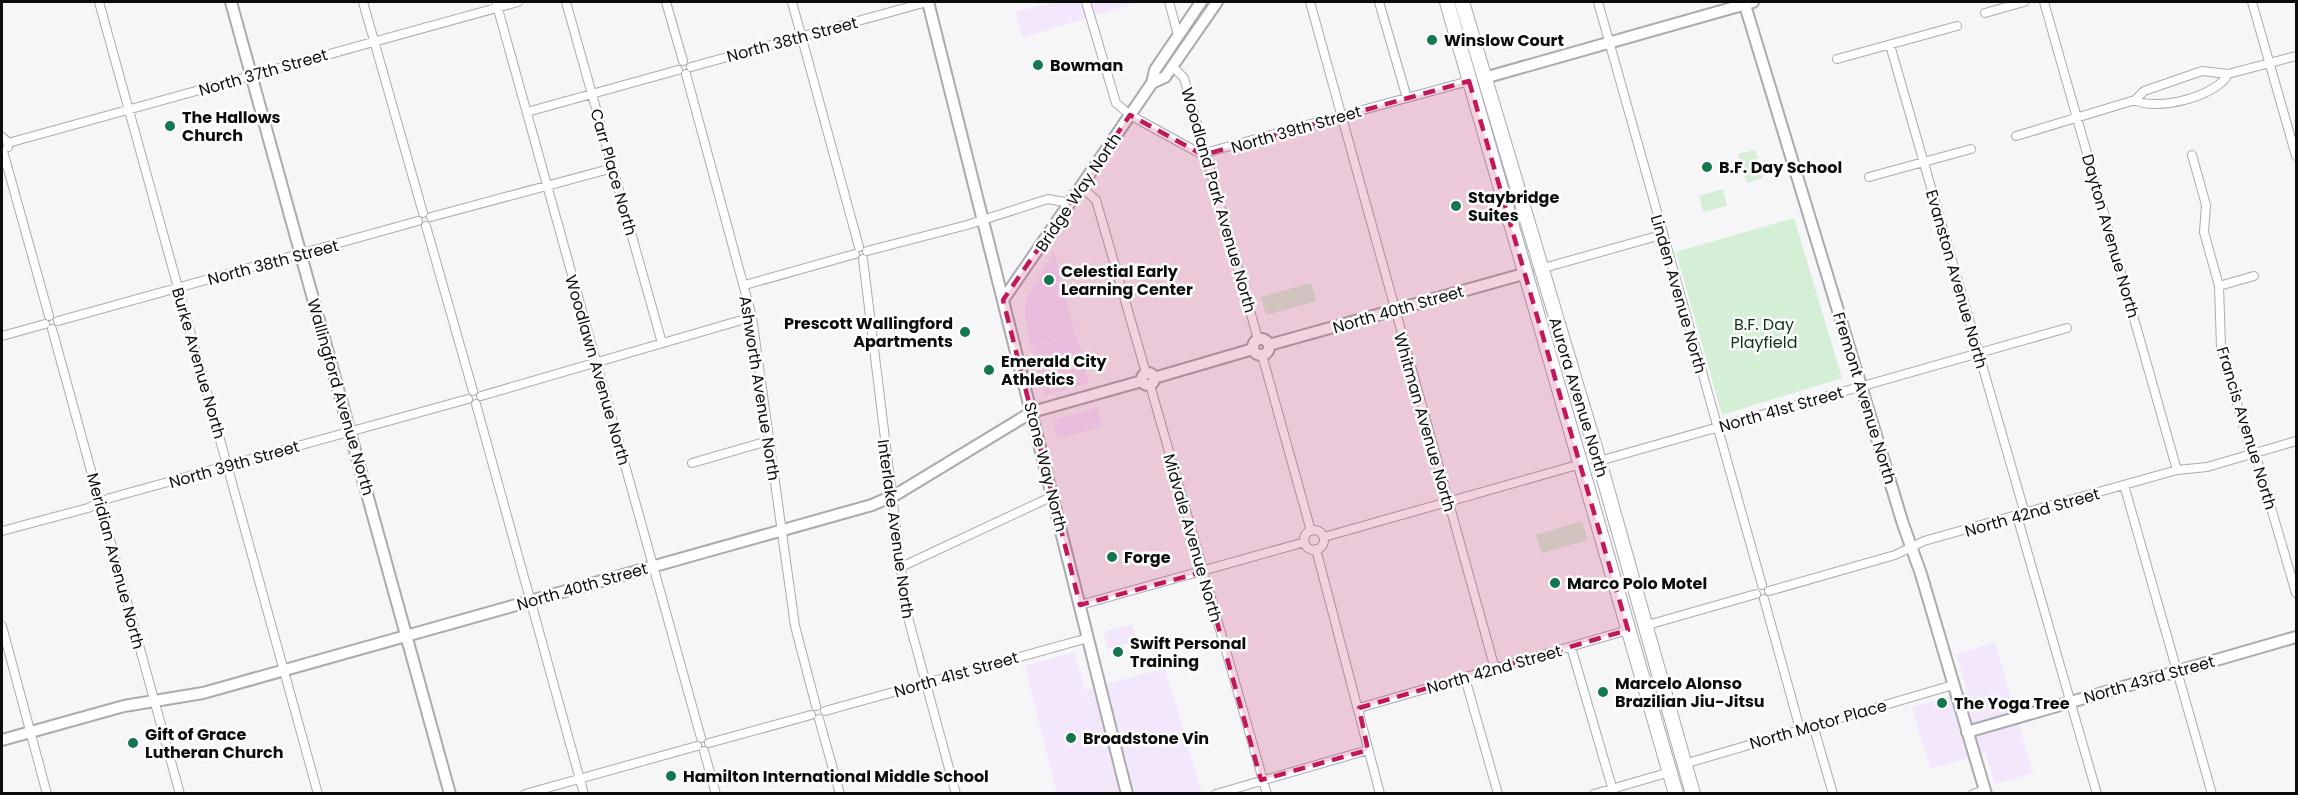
<svg xmlns="http://www.w3.org/2000/svg" width="2298" height="795" font-family="Poppins,sans-serif">
<rect width="100%" height="100%" fill="#f6f6f9"/>
<path fill="#f3e7fc" d="M1055 2H1138L1022 38 1015 12Z
M1054 250 1075 334 1031 346 1025 319 1026 300Z
M1076 335 1089 383 1044 396 1032 347Z
M1097 408 1102 427 1057 439 1053 420Z
M1132 624 1137 640 1108 649 1103 632Z
M1995 642 2033 773 1995 784 1985 753 1930 769 1912 707 1967 691 1956 654Z
M1074 652 1085 690 1165 668 1202 793H1057L1025 666Z"/>
<path fill="#d5eed6" d="M1755 150 1763 178 1747 183 1738 154Z
M1723 189 1727 206 1703 212 1699 196Z
M1794 218 1842 378 1722 415 1676 252Z
M1311 283 1316 301 1266 315 1261 297Z
M1582 521 1588 540 1542 553 1536 535Z"/>
<g fill="none" stroke-linecap="round" stroke-linejoin="round">
<g stroke="#aaabad" stroke-width="10">
<path id="street" d="M99 2 318 794
M363 2 423 213
M496 2 701 738
M566 2 662 343
M666 2 683 61
M792 2 859 247
M1086 2 1116 103 1130 115 1201 154 1469 81
M1169 2 1178 35
M1310 2 1495 669
M1379 2 1407 98
M1598 2 1762 585
M2044 2 2177 470
M2252 2 2296 156
M1985 13 2024 2
M1890 45 2025 514
M1837 59 1957 26
M1172 66 1184 78 1258 339
M691 67 927 2
M686 74 752 317 795 626 816 706
M2135 100C2156 112 2218 96 2228 74
M527 112 678 70
M2016 136 2135 100 2144 91 2202 71 2228 74 2296 56
M2 137 7 141 8 147
M8 143 518 2
M3 151 49 316
M2192 155 2206 205 2204 232 2219 286 2221 347 2249 446 2255 453 2296 593
M1869 177 1971 149
M1081 187 1096 200 1146 373
M431 217 613 168
M426 226 473 391
M867 251 967 225 1048 199 1070 203
M863 259 906 610 956 794
M1540 269 1661 235
M745 285 855 254
M2219 286 2254 276
M58 321 418 221
M52 329 180 794
M2 336 45 324
M1262 355 1311 531
M1150 385 1267 794
M481 396 752 317
M476 404 584 794
M1599 461 2067 328
M692 463 768 441
M2124 485 2212 794
M2017 516 2097 794
M1304 540a10 10 0 1 1 20 0a10 10 0 1 1-20 0Z
M2 531 88 508 110 498 468 399
M1324 537 1581 464
M1316 549 1380 794
M901 567 1053 496
M1769 591 1895 555 1924 541 2177 470 2207 467 2296 441
M1764 599 1800 729
M1080 605 1305 542
M2 626 47 794
M1644 626 1756 594
M1571 647 1614 794
M1465 678 1498 794
M1359 708 1628 630
M825 711 1088 638
M819 719 840 794
M1813 725 1833 794
M709 743 811 715
M704 751 716 794
M1684 764 1953 685
M525 794 697 746
M1216 794 1368 750
M1594 794 1670 772
M1973 794 1985 790"/>
</g>
<g stroke="#aaabad" stroke-width="14">
<path id="secondary" d="M231 2 450 794
M928 2 1127 794
M1744 2 1903 524 1921 574 1986 794
M1484 78 1753 2
M1152 83 1165 77 1217 2
M1003 300 1152 83 1155 70 1201 2
M1253 347a8 8 0 1 1 16 0a8 8 0 1 1-16 0Z
M1269 345 1527 273
M1142 379a6 6 0 1 1 12 0a6 6 0 1 1-12 0Z
M1154 378 1253 349
M1967 732 2296 637
M2 740 124 706 203 693 872 505 897 494 1032 412 1142 381"/>
</g>
<g stroke="#aaabad" stroke-width="16">
<path id="highway" d="M1447 2 1676 794
M1462 2 1599 461 1693 794"/>
</g>
<use href="#street" stroke="#fff" stroke-width="8"/>
<use href="#secondary" stroke="#fff" stroke-width="10"/>
<use href="#highway" stroke="#fff" stroke-width="14"/>
</g>
<path fill="#c2185b" fill-opacity="0.2" stroke="#c2185b" stroke-width="4.5" stroke-dasharray="12 8" stroke-linejoin="round" d="M1469 81 1628 630 1359 708 1368 750 1261 780 1203 572 1080 605 1003 300 1130 115 1203 155Z"/>
<g fill="#14774f" stroke="#fff" stroke-width="2">
<circle cx="1432" cy="40" r="6"/>
<circle cx="1038" cy="65" r="6"/>
<circle cx="170" cy="126" r="6"/>
<circle cx="1707" cy="167" r="6"/>
<circle cx="1456" cy="206" r="6"/>
<circle cx="1049" cy="280" r="6"/>
<circle cx="965" cy="332" r="6"/>
<circle cx="989" cy="370" r="6"/>
<circle cx="1112" cy="557" r="6"/>
<circle cx="1555" cy="583" r="6"/>
<circle cx="1118" cy="652" r="6"/>
<circle cx="1603" cy="692" r="6"/>
<circle cx="1942" cy="703" r="6"/>
<circle cx="1071" cy="738" r="6"/>
<circle cx="133" cy="743" r="6"/>
<circle cx="671" cy="776" r="6"/>
</g>
<g text-anchor="middle" stroke-width="5" stroke-linejoin="round" paint-order="stroke">
<g font-size="16" fill="#0d0d0e" stroke="#fff">
<text transform="translate(792 39) rotate(-15)" y="6">North 38th Street</text>
<text transform="translate(263 72) rotate(-16)" y="6">North 37th Street</text>
<text transform="translate(1296 129) rotate(-16)" y="6">North 39th Street</text>
<text transform="translate(614 172) rotate(74)" y="6">Carr Place North</text>
<text transform="translate(1078 192) rotate(-56)" y="6">Bridge Way North</text>
<text transform="translate(1219 200) rotate(74)" y="6">Woodland Park Avenue North</text>
<text transform="translate(2111 236) rotate(74)" y="6">Dayton Avenue North</text>
<text transform="translate(273 262) rotate(-15)" y="6">North 38th Street</text>
<text transform="translate(1957 279) rotate(74)" y="6">Evanston Avenue North</text>
<text transform="translate(1679 294) rotate(74)" y="6">Linden Avenue North</text>
<text transform="translate(1398 309) rotate(-16)" y="6">North 40th Street</text>
<text transform="translate(199 363) rotate(74)" y="6">Burke Avenue North</text>
<text transform="translate(598 370) rotate(74)" y="6">Woodlawn Avenue North</text>
<text transform="translate(760 388) rotate(81)" y="6">Ashworth Avenue North</text>
<text transform="translate(341 397) rotate(74)" y="6">Wallingford Avenue North</text>
<text transform="translate(1579 397) rotate(73)" y="6">Aurora Avenue North</text>
<text transform="translate(1865 398) rotate(73)" y="6">Fremont Avenue North</text>
<text transform="translate(1781 409) rotate(-16)" y="6">North 41st Street</text>
<text transform="translate(1425 422) rotate(74)" y="6">Whitman Avenue North</text>
<text transform="translate(2247 428) rotate(73)" y="6">Francis Avenue North</text>
<text transform="translate(234 464) rotate(-16)" y="6">North 39th Street</text>
<text transform="translate(1046 467) rotate(76)" y="6">Stone Way North</text>
<text transform="translate(2032 512) rotate(-16)" y="6">North 42nd Street</text>
<text transform="translate(896 529) rotate(82)" y="6">Interlake Avenue North</text>
<text transform="translate(1193 538) rotate(74)" y="6">Midvale Avenue North</text>
<text transform="translate(116 561) rotate(75)" y="6">Meridian Avenue North</text>
<text transform="translate(582 586) rotate(-16)" y="6">North 40th Street</text>
<text transform="translate(1494 669) rotate(-16)" y="6">North 42nd Street</text>
<text transform="translate(956 674) rotate(-16)" y="6">North 41st Street</text>
<text transform="translate(2149 679) rotate(-16)" y="6">North 43rd Street</text>
<text transform="translate(1818 724) rotate(-16)" y="6">North Motor Place</text>
</g>
<g font-size="16" font-weight="bold" fill="#0d0d0e" stroke="#fff" text-anchor="start">
<text x="1444" y="46">Winslow Court</text>
<text x="1050" y="71">Bowman</text>
<text x="182" y="123">The Hallows<tspan x="182" dy="18">Church</tspan></text>
<text x="1719" y="173">B.F. Day School</text>
<text x="1468" y="203">Staybridge<tspan x="1468" dy="18">Suites</tspan></text>
<text x="1061" y="277">Celestial Early<tspan x="1061" dy="18">Learning Center</tspan></text>
<text x="953" y="329" text-anchor="end">Prescott Wallingford<tspan x="953" dy="18">Apartments</tspan></text>
<text x="1001" y="367">Emerald City<tspan x="1001" dy="18">Athletics</tspan></text>
<text x="1124" y="563">Forge</text>
<text x="1567" y="589">Marco Polo Motel</text>
<text x="1130" y="649">Swift Personal<tspan x="1130" dy="18">Training</tspan></text>
<text x="1615" y="689">Marcelo Alonso<tspan x="1615" dy="18">Brazilian Jiu-Jitsu</tspan></text>
<text x="1954" y="709">The Yoga Tree</text>
<text x="145" y="740">Gift of Grace<tspan x="145" dy="18">Lutheran Church</tspan></text>
<text x="1083" y="744">Broadstone Vin</text>
<text x="683" y="782">Hamilton International Middle School</text>
</g>
<g font-size="16" fill="#0b3512" stroke="#fff">
<text x="1764" y="330">B.F. Day<tspan x="1764" dy="18">Playfield</tspan></text>
</g>
</g>
<rect width="2298" height="795" fill="none" stroke="#0d0d0e" stroke-width="6"/>
</svg>
